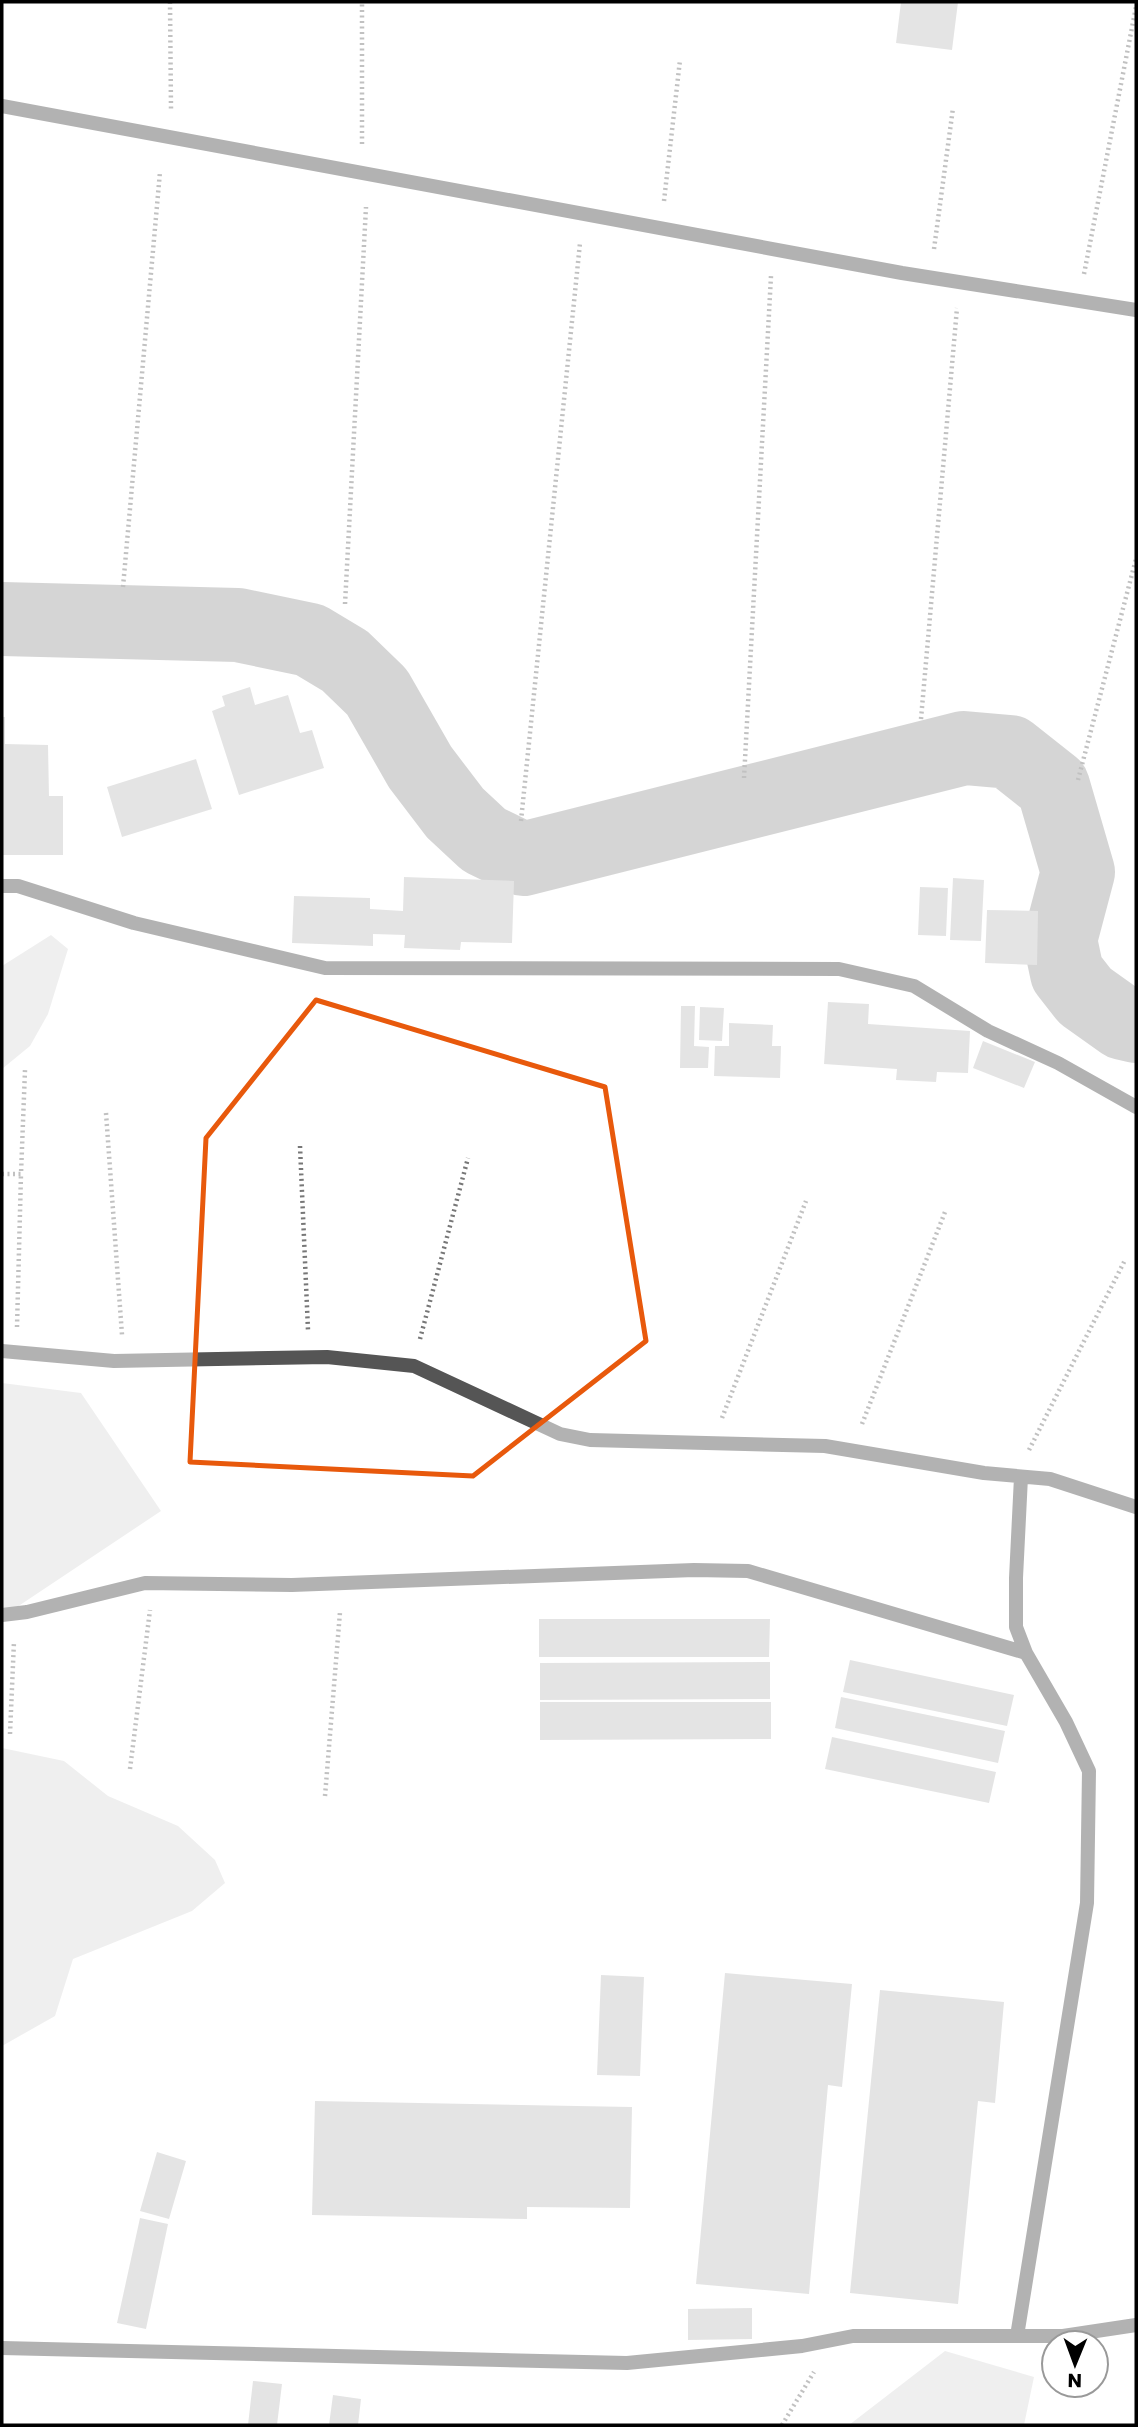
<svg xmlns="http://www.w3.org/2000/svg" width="1138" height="2427" font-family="Poppins,sans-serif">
<rect width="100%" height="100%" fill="#fff"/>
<path fill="#dcdcdc" d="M51 935 68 949 48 1014 30 1046 2 1069V966Z
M2 1383 81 1393 161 1511 14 1609 2 1610Z
M2 1748 64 1761 108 1796 178 1826 215 1860 225 1883 192 1911 73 1959 55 2016 2 2046Z
M945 2351 1034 2377 1024 2425H849Z"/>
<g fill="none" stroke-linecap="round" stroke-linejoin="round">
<path stroke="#a3a3a3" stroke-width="74" d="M2 619 238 625 310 640 345 661 377 692 420 767 455 813 484 840 523 859 964 748 1010 752 1053 786 1078 872 1060 940 1067 973 1085 996 1123 1023 1136 1026"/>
</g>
<path fill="#c4c4c4" d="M901 2H958L952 50 896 43Z
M250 687 255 705 288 695 300 733 312 730 324 768 239 795 212 711 225 706 222 696Z
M2 717H5V744L48 745 49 796H63V855H2Z
M196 759 212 809 122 837 107 787Z
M404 877 514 881 512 943 461 942 460 950 404 948 405 935 373 934V946L292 943 294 896 370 898V909L403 911Z
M953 878 984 880 981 941 950 940Z
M920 887 948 888 946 936 918 935Z
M987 910 1038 911 1037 965 985 963Z
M828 1002 869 1004 868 1024 970 1031 968 1073 937 1072 936 1082 896 1080 897 1069 824 1064Z
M681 1006H695L694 1046 709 1047 708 1068H680Z
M700 1007 724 1008 722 1041 699 1040Z
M729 1023 773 1025 772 1046H781L780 1078 714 1076 715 1046H729Z
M983 1041 1035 1062 1024 1088 973 1068Z
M539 1619H770L769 1657H539Z
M850 1660 1014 1695 1007 1726 843 1692Z
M770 1662V1699L540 1700V1663Z
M841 1697 1005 1731 998 1763 835 1728Z
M540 1702H771V1739L540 1740Z
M832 1737 996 1772 989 1803 825 1769Z
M725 1973 852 1984 842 2087 828 2085 809 2294 696 2284Z
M601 1975 644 1977 640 2076 597 2075Z
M880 1990 1004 2002 995 2103 978 2101 958 2304 850 2293Z
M315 2101 632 2107 630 2208 527 2207V2219L312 2215Z
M157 2152 186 2161 169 2219 140 2211Z
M140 2218 168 2224 146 2329 117 2323Z
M752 2308V2339L688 2340V2309Z
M253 2381 282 2384 277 2425H248Z
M333 2395 361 2399 358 2425H329Z"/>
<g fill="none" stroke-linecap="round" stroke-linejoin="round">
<path stroke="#777" stroke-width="4.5" stroke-dasharray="2 3.5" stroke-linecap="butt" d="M170 2 171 109
M362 144V2
M664 201 680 60
M934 249 953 108
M1084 274 1136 7
M123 587 160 172
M345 604 366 207
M921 719 957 308
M744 778 771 276
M1078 780 1136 559
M521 821 580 243
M106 1113 122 1335
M300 1146 308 1330
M2 1174H21L25 1070
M17 1327 21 1174
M420 1339 468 1158
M722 1418 806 1201
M862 1424 945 1212
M1029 1450 1125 1260
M10 1734 14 1641
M130 1769 150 1610
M325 1796 340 1612
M782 2425 814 2372"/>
<path stroke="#555" stroke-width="14" d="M2 106 902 273 1136 310
M2 886H18L134 923 325 968 839 969 914 986 988 1031 1058 1063 1136 1107
M2 1351 114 1361 327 1357 414 1366 560 1434 590 1440 825 1446 984 1473 1050 1479 1136 1507
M2 1615 27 1612 145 1583 292 1585 694 1570 748 1571 1026 1653
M1017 2336 1087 1903 1089 1771 1066 1722 1026 1653 1016 1627V1578L1021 1477
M2 2348 627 2363 802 2346 853 2336H1063L1136 2325"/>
</g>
<path d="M0 0H1138V2427H0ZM316 1000 605 1087 646 1341 473 1476 190 1462 206 1138Z" fill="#fff" fill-opacity=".55" fill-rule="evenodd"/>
<path fill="none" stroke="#e8590c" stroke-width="5" stroke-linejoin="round" d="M316 1000 605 1087 646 1341 473 1476 190 1462 206 1138Z"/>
<rect width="1138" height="2427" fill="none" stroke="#000000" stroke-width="7"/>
<g transform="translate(1075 2364) rotate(181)"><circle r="33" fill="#ffffff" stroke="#999999" stroke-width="2"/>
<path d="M0-5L12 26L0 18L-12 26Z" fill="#000000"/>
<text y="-10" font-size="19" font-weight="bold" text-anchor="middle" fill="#000000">N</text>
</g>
</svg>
